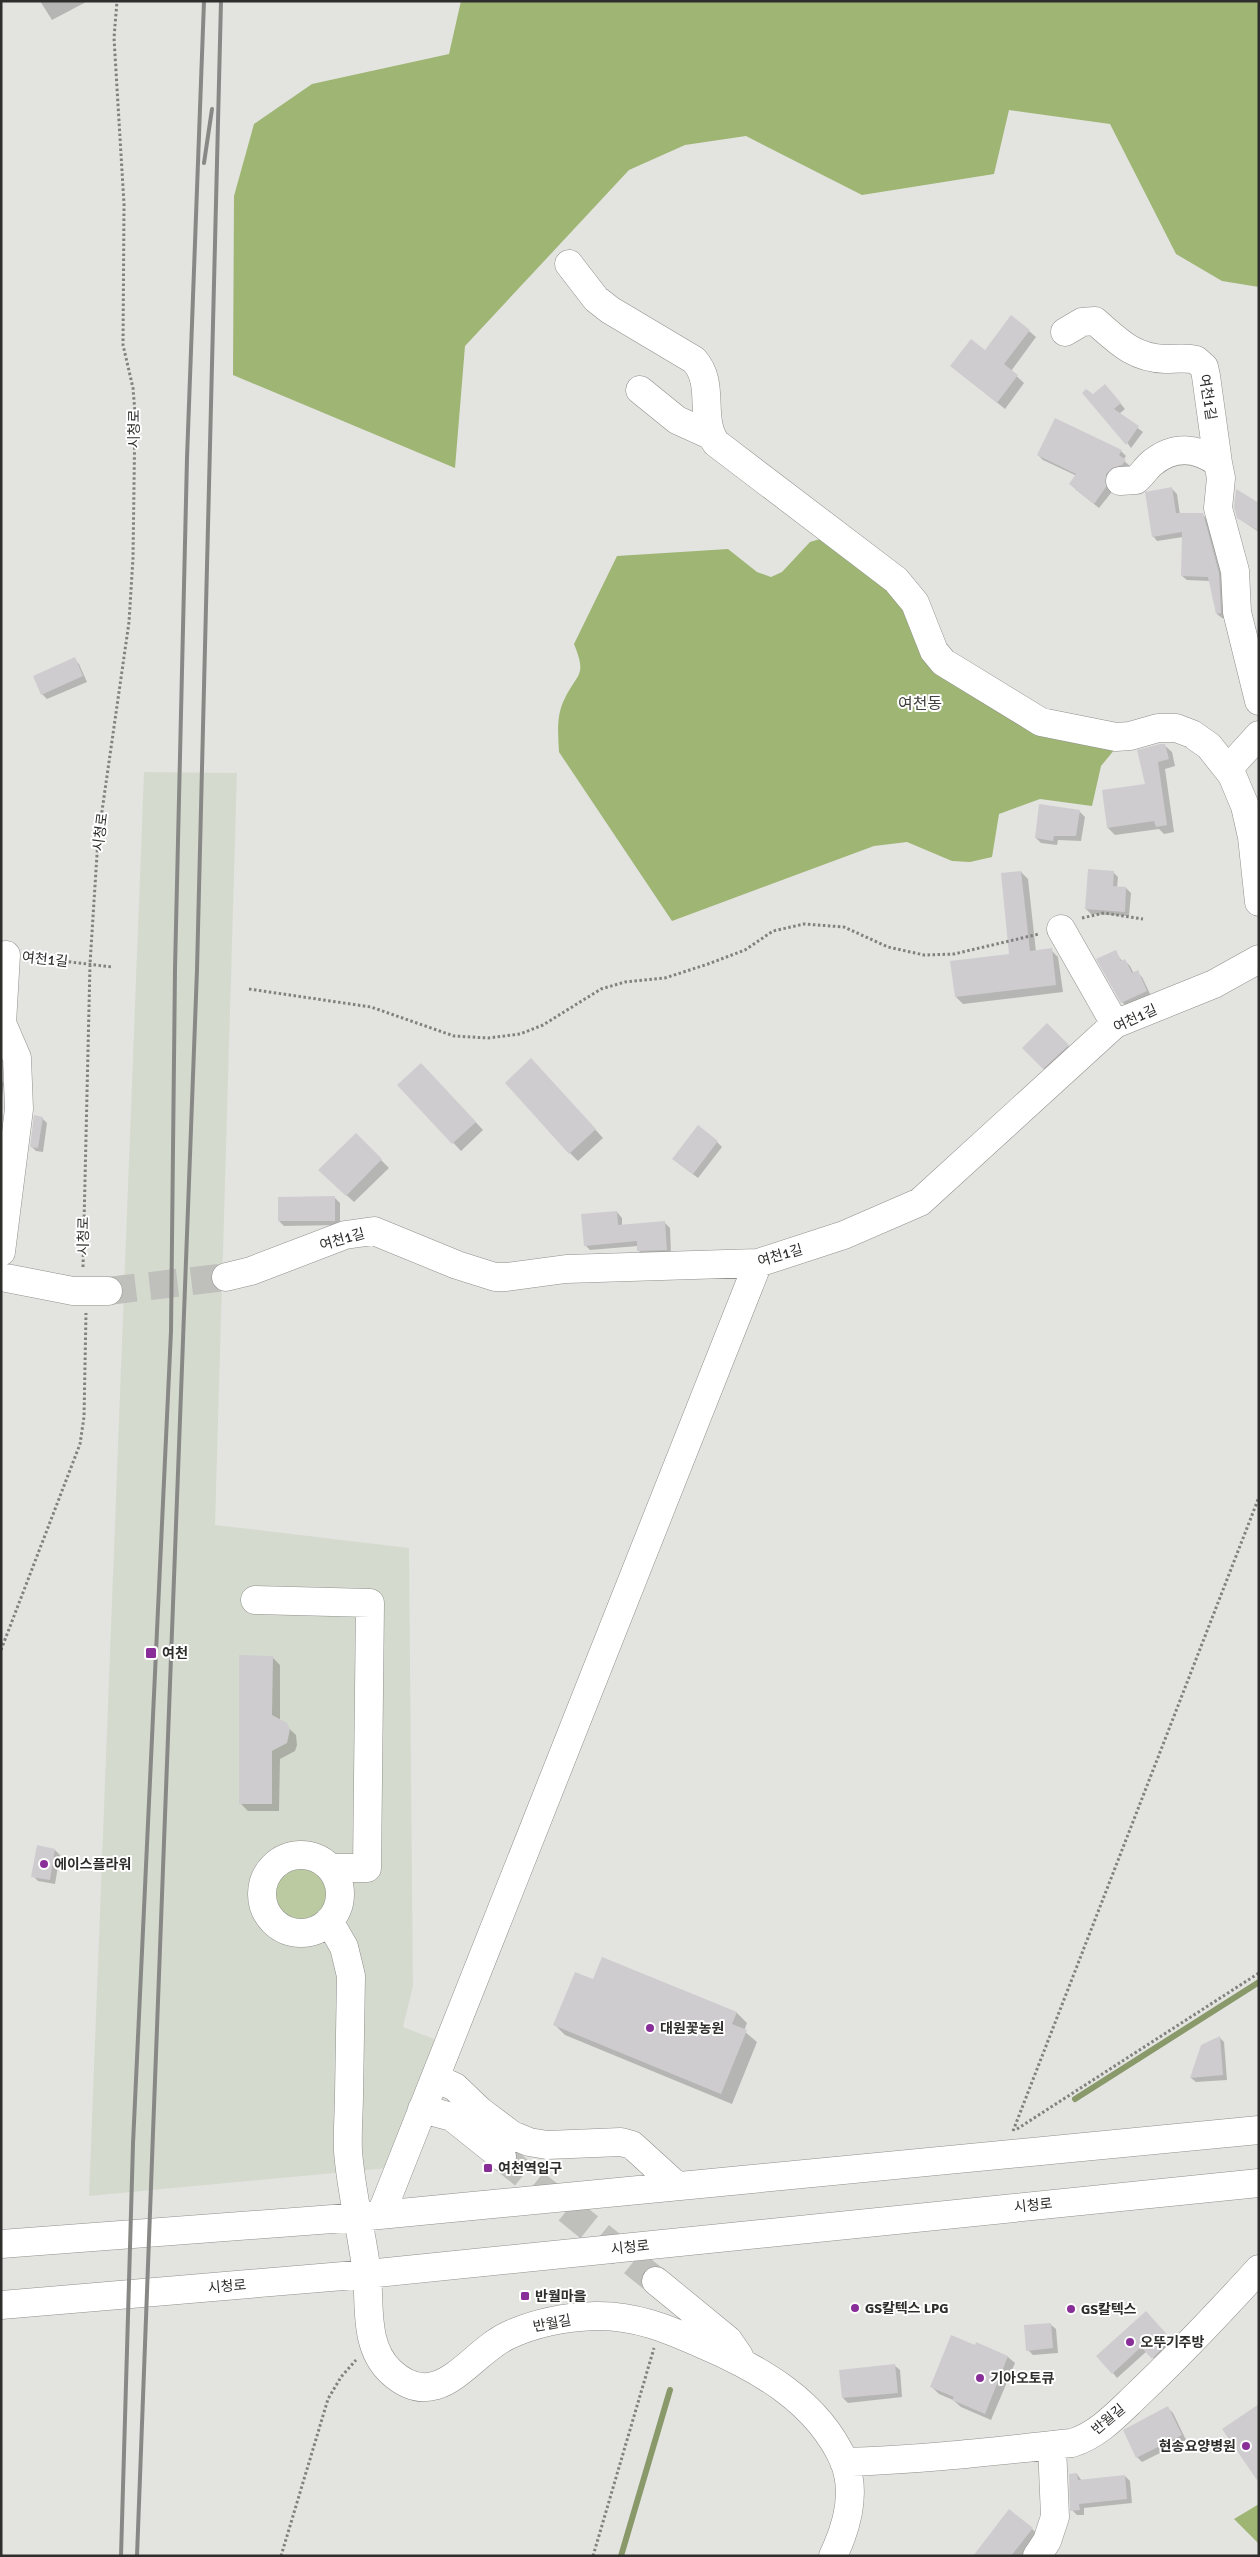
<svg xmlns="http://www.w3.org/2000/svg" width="1260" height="2557" font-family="Signika,'Noto Sans KR',sans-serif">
<rect width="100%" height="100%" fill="#e3e4e0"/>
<path fill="#d5dace" d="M144 772 237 773 215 1525 409 1548 413 1986 403 2027 442 2042 388 2168 89 2196Z"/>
<path fill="#bbcaa1" d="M274 1893a27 27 0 1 1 54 0a27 27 0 1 1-54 0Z"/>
<path fill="#9fb574" d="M461 1H1259V287L1222 281 1176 254 1110 124 1009 110 994 174 862 195 746 136 685 145 629 170 465 346 455 468 233 375 234 196 254 124 312 84 449 54Z
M827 537 900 594 928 655 1115 749 1101 766 1092 806 1040 799 999 814 992 857 970 862 952 861 907 842 874 846 672 921 559 752C558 733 556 715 565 698 578 672 587 676 574 644L617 556 728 549 757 572 771 577 782 572 810 542Z
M1259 2504V2544L1234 2519Z"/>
<path fill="#0003" d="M40 1H86V2L52 20Z
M1029 331 1036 337 1011 371 1024 383 1005 409 952 366Z
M1110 391 1125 409 1119 414 1143 432 1131 448 1093 396Z
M1121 451 1126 456 1123 460 1130 466 1111 479V493L1099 508 1075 489 1077 476 1043 460 1038 455Z
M1172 489 1177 494 1180 515H1203L1208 520 1224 579 1226 618H1222L1217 614 1210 581 1187 580 1182 576 1183 537 1157 541 1153 536Z
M1259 504V532L1238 518Z
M74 659 79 664 87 682 47 699 42 694Z
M1164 745 1172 752 1175 766 1165 769 1174 832 1164 834 1159 829 1115 835 1108 828 1147 785Z
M1080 812 1085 817 1081 841 1058 840 1057 845 1041 843 1036 838Z
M1021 872 1028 879 1036 952 1051 950 1058 957 1063 992 963 1004 956 997 1010 955Z
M1113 872 1118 877 1117 888H1126L1131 893 1129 916 1091 914 1086 909Z
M1115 952 1123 962 1125 961 1130 966 1134 974 1137 972 1142 977 1151 996 1127 1007 1122 1002Z
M1047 1024 1073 1051 1048 1073 1024 1048Z
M539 1068 603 1138 578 1161 570 1153Z
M429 1072 483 1130 461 1151 399 1085Z
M1 1081 4 1083 1 1103Z
M42 1118 47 1123 43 1152 36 1151 31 1146Z
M356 1135 389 1168 354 1202 328 1178Z
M717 1142 722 1147 698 1178 678 1163Z
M335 1198 340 1203V1225L284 1226 279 1221Z
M617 1212 622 1218V1226L665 1223 670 1228 671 1255 644 1256 639 1251 638 1246 590 1250 585 1245Z
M272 1657 280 1665V1720L296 1735 297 1745 295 1751 280 1759 279 1811H248L240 1803Z
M55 1850 60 1855 55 1884 38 1881 33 1876Z
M594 1981 737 2013 747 2023 744 2031 757 2042 732 2104 565 2035 555 2025Z
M1219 2037 1224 2042 1227 2080 1196 2082 1191 2078Z
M1151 2318 1175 2345 1158 2363 1147 2351 1117 2378 1113 2373Z
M1050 2324 1056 2329 1058 2353 1033 2355 1028 2350Z
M1008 2357 1015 2363 991 2420 961 2407 953 2400 939 2394 932 2387Z
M894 2365 900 2370 902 2397 848 2403 843 2398Z
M1168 2408 1173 2413 1186 2440 1142 2462 1137 2457Z
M1077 2474 1082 2481 1125 2476 1130 2481 1132 2503 1084 2508V2515H1077L1072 2510Z
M1032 2529 1040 2536 1025 2556H974Z"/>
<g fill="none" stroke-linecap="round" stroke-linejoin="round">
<path stroke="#89996a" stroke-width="6" d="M1075 2099 1259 1982
M621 2556 670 2390"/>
</g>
<path fill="#cfccd0" d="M1011 315 1030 330 1004 364 1018 375 997 403 950 366 971 339 985 350Z
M1105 384 1121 403 1114 409 1139 426 1126 445 1082 393 1086 389 1093 394Z
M1055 418 1122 450 1119 455 1126 460 1122 465 1112 468 1106 474V487L1094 504 1069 484 1076 474 1037 455Z
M1172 487 1176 513H1203L1219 573 1221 613 1216 614 1208 577 1181 576 1182 532 1152 537 1145 492Z
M1236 489 1259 503V531L1237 518 1234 507Z
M75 657 83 676 41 695 33 676Z
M1160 744H1165L1169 759 1158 762 1167 825 1156 827 1154 821 1107 828 1102 790 1145 784 1137 750Z
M1039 804 1080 810 1076 836H1054L1053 841 1035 838Z
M1088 869 1114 871 1113 886 1126 887 1125 912 1085 909Z
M1021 871 1030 951 1052 948 1056 985 955 997 950 961 1009 954 1001 873Z
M1116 950 1121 961 1125 959 1132 973 1138 970 1147 991 1121 1003 1096 959Z
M1047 1023 1069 1045 1043 1069 1022 1048Z
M531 1058 596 1129 569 1154 505 1083Z
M421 1063 476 1122 452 1144 397 1085Z
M34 1115 43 1117 38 1148 30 1147Z
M698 1125 718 1141 693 1174 672 1159Z
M356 1133 382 1159 346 1196 318 1170Z
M335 1196V1221H278V1197Z
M617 1211 618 1225 665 1221 667 1250 637 1251V1241L584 1246 581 1214Z
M239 1655 273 1656 272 1715 287 1723 290 1729 287 1743 272 1751V1804H239Z
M37 1845 55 1849 50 1880 31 1877Z
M602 1957 737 2012 732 2024 747 2030 721 2094 553 2025 575 1972 593 1979Z
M1220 2036 1223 2075 1190 2078 1201 2045Z
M1146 2311 1171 2339 1152 2359 1141 2347 1112 2374 1096 2356Z
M1051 2323 1053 2348 1026 2351 1024 2325Z
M951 2335 975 2345 976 2342 1008 2356 985 2414 952 2400 954 2397 930 2387Z
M895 2364 898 2393 842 2398 839 2370Z
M1259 2404V2483L1222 2429Z
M1168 2406 1182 2435 1136 2458 1123 2430Z
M1077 2473 1078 2480 1125 2475 1127 2499 1079 2504 1080 2510 1070 2511 1069 2474Z
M1009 2509 1033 2528 1011 2556H973Z"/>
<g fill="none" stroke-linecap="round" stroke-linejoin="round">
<path stroke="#bfc0bc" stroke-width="28" stroke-dasharray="28 14" stroke-linecap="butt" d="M108 1291 226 1277
M502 2157 656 2281"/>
<g stroke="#8f908c" stroke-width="29">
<path id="minor" d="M569 264 596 299 610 310 694 360C716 384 698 418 716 443L896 580 915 603 934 651 943 662 1041 722 1116 737 1130 736 1158 728H1176L1192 734 1209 746 1232 775 1245 806 1252 837 1259 902
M1065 332 1082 322 1095 321C1118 341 1133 358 1165 359 1175 359 1186 357 1196 360L1204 367 1206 376 1218 463
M640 390 677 420 710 435
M1120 481 1136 480C1142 475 1146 468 1152 463 1174 445 1197 447 1218 463L1221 478 1218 508 1235 571 1237 612 1259 701
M1228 769 1259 735
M1061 929 1115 1024
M1 1252 19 1109 17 1058 2 1023 6 955
M1 1277 73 1291H108
M226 1277 251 1271 345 1235 374 1231 457 1265 495 1277H507L566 1269 758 1263 844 1235 920 1202 1115 1024 1214 984 1259 959
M255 1600 370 1603 367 1868H330
M262 1894a39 39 0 1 1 78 0a39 39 0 1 1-78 0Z
M329 1921 344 1947 351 1976C350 2015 350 2055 349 2094 349 2113 347 2133 348 2151 351 2192 362 2233 367 2274 370 2307 364 2347 391 2372 439 2416 469 2353 509 2335 535 2323 567 2317 595 2316 635 2315 668 2329 704 2345 760 2369 818 2402 844 2461 857 2493 847 2527 833 2556
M435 2078 455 2087 480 2111 512 2135 529 2142 547 2145 621 2142 632 2145 677 2186
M422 2109 452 2117 502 2157
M381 2214 758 1263
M1 2244 359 2217 1259 2130
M656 2281 728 2340 739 2356
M1 2305 367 2274 1259 2183
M844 2462C921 2460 996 2451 1072 2443 1098 2435 1117 2414 1136 2396 1179 2355 1219 2313 1259 2269
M1037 2556 1047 2541 1055 2517 1052 2445"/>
</g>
<path stroke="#81827f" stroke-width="3" stroke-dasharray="2.5 2.5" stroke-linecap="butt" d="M1082 918 1104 913 1143 919
M29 957 112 967
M249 989 371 1007 454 1036 488 1038 520 1034 543 1025 601 989 625 982 665 978 708 964 745 950 773 931 804 924 844 927 888 947 924 955 954 954 1039 934
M83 1267 90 964 98 839 129 622 133 558 135 413 133 388 123 345 124 204 114 38 117 1
M1 1650 80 1444 84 1417 86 1313
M1017 2129 1259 1973
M1013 2131 1259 1497
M281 2556 328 2399 341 2377 356 2360
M593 2556 654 2348"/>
<use href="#minor" stroke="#fff" stroke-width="28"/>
<path stroke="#888986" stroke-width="4" d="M204 163 212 109
M121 2556 133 2144 171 1331 175 969 187 458 204 1
M137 2556 197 970 221 1"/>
</g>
<g fill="#892e99" stroke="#fff" stroke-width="2">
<rect x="145" y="1647" width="12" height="12" rx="2.5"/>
<circle cx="44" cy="1864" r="5"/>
<circle cx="650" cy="2028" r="5"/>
<rect x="483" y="2163" width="10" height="10" rx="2.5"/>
<rect x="520" y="2291" width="10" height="10" rx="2.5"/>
<circle cx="855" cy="2308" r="5"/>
<circle cx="1071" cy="2309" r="5"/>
<circle cx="1130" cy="2342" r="5"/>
<circle cx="980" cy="2378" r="5"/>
<circle cx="1246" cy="2446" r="5"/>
</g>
<g text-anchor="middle" stroke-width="4" stroke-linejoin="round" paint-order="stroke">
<g font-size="14" fill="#2e2f2d" stroke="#fff">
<text transform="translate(1208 397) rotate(81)" y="5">여천1길</text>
<text transform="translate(134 429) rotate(-90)" y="5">시청로</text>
<text transform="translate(100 832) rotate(-83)" y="5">시청로</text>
<text transform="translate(45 959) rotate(6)" y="5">여천1길</text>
<text transform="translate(1135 1018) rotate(-25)" y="5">여천1길</text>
<text transform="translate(83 1236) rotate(-89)" y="5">시청로</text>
<text transform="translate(342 1239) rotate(-16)" y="5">여천1길</text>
<text transform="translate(780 1255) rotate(-16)" y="5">여천1길</text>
<text transform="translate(1033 2205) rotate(-6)" y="5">시청로</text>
<text transform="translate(630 2247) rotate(-6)" y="5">시청로</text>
<text transform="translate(227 2286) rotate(-5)" y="5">시청로</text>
<text transform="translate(552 2323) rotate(-11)" y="5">반월길</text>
<text transform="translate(1108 2419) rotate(-40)" y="5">반월길</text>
</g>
<g font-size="14" font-weight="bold" fill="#2e2f2d" stroke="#fff" text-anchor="start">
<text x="162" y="1658">여천</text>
<text x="54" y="1869">에이스플라워</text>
<text x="660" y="2033">대원꽃농원</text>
<text x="498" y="2173">여천역입구</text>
<text x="535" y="2301">반월마을</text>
<text x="865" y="2313">GS칼텍스 LPG</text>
<text x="1081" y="2314">GS칼텍스</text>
<text x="1140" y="2347">오뚜기주방</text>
<text x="990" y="2383">기아오토큐</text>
<text x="1236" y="2451" text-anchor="end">현송요양병원</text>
</g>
<g font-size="16" fill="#41423e" stroke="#fff">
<text x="920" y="709">여천동</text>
</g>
</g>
<rect width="1260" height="2557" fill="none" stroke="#2e2f2d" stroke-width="5"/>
</svg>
